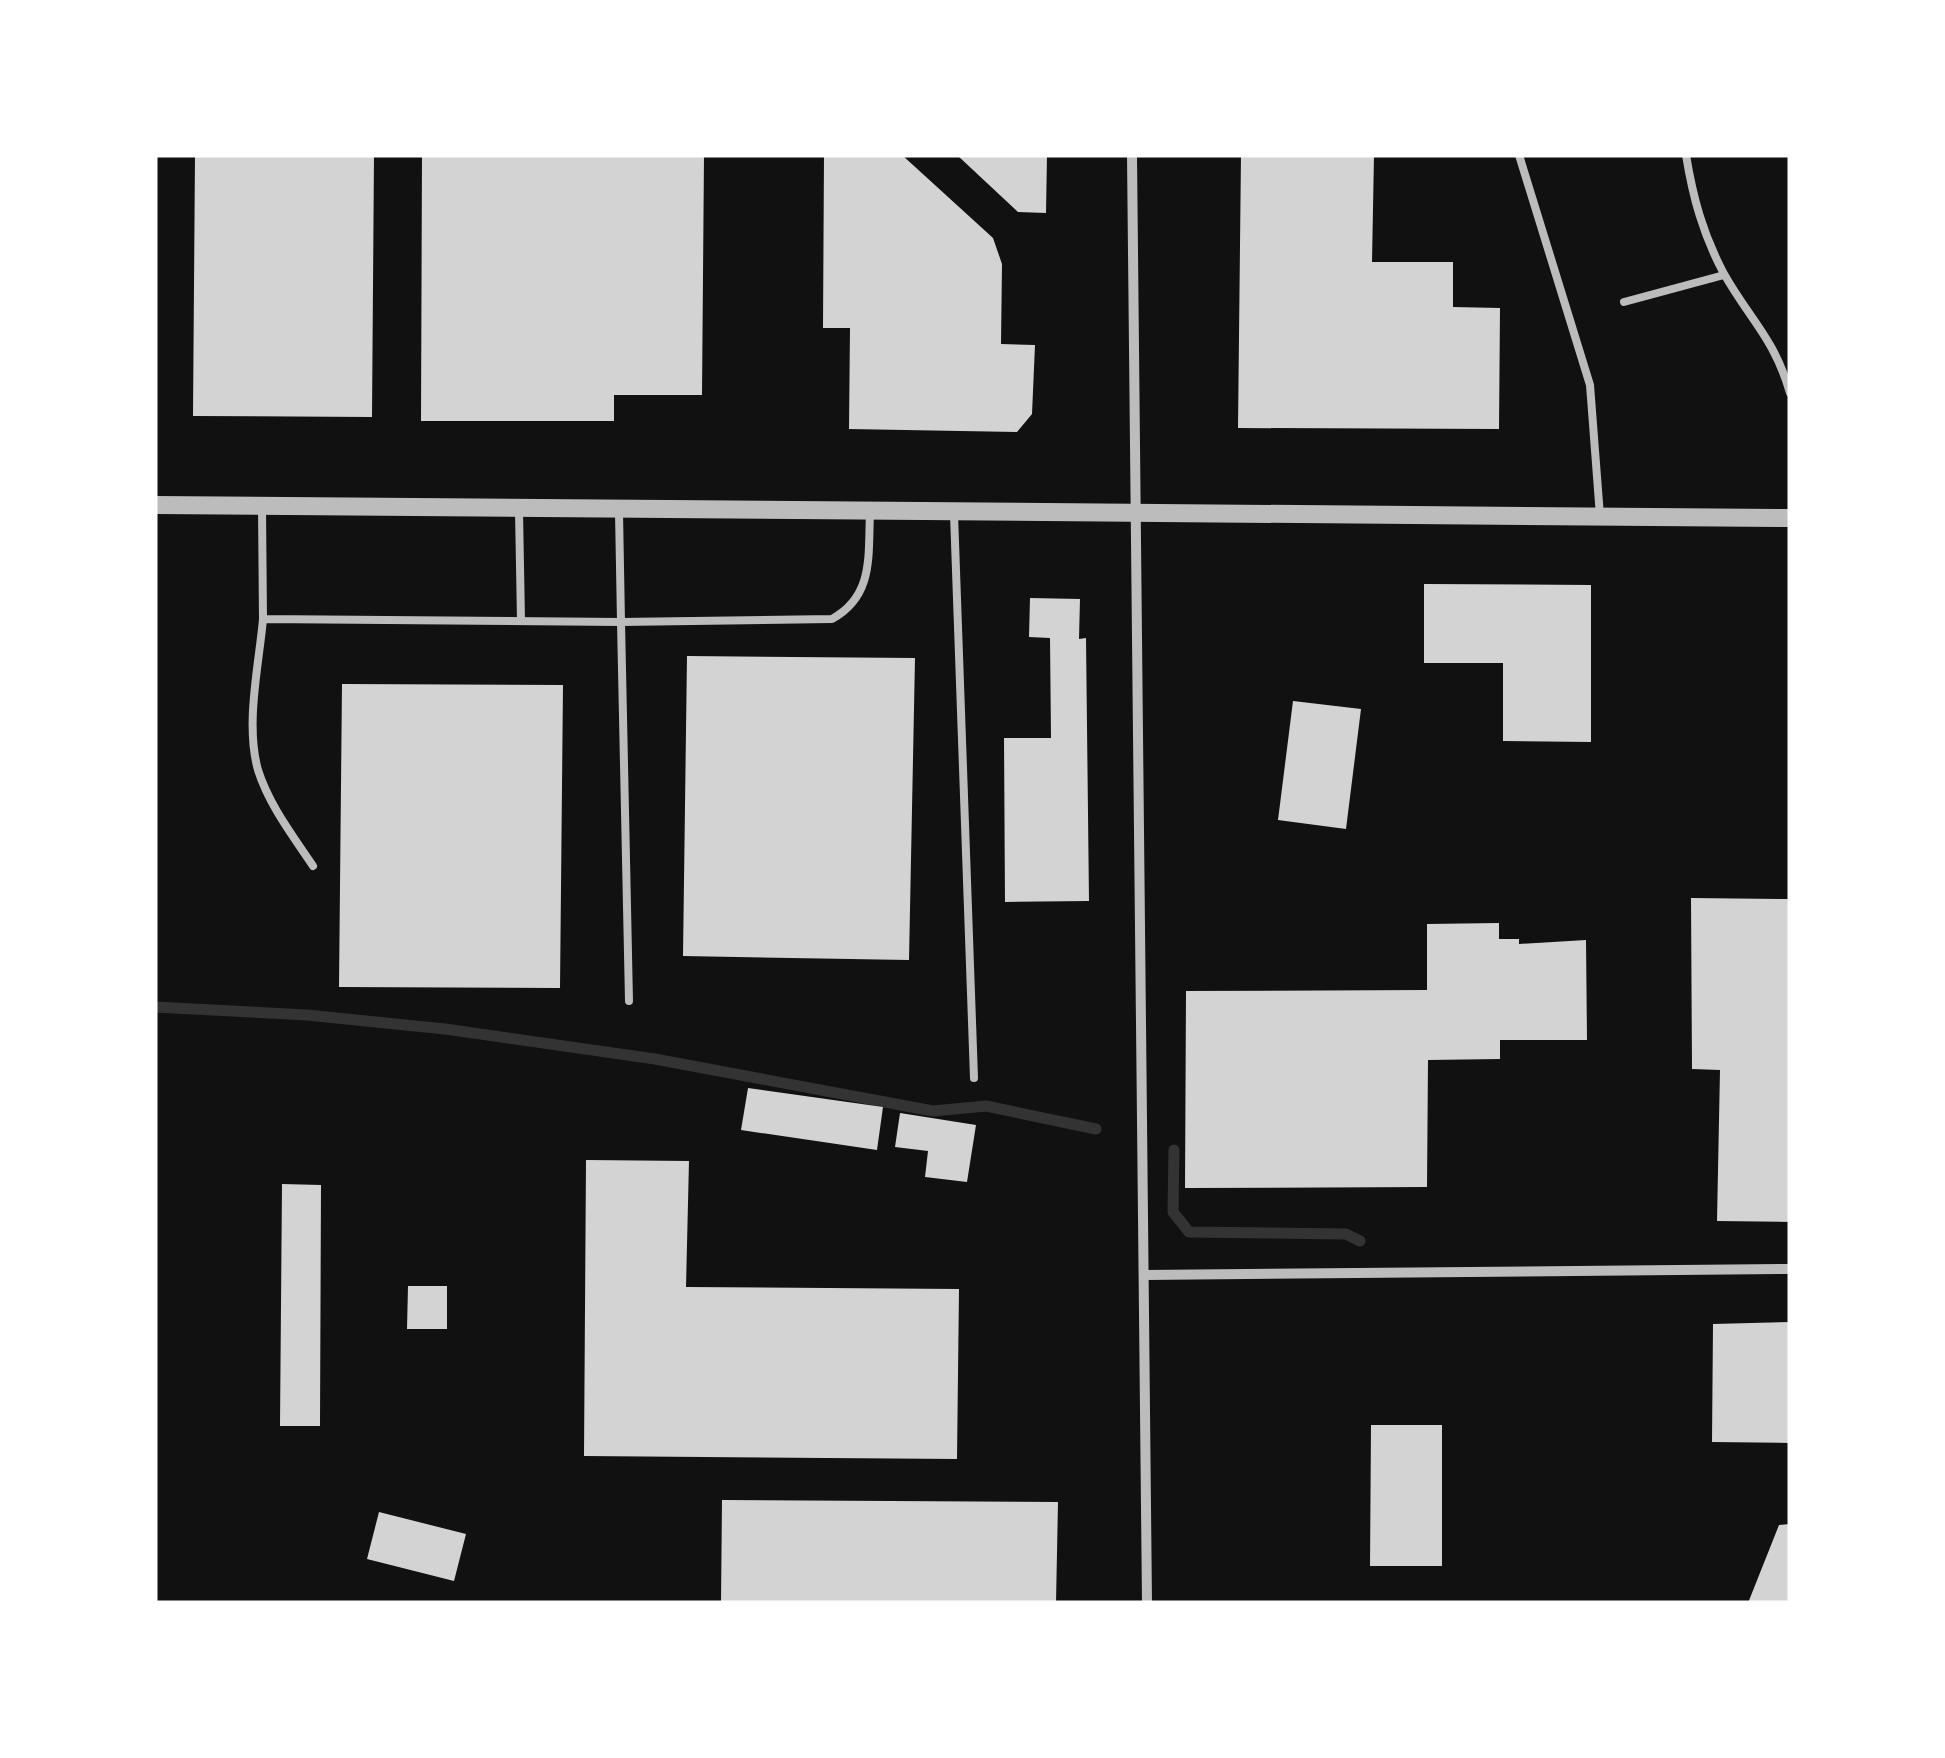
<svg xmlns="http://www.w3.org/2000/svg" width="1945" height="1758" font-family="'Public Sans',sans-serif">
<rect width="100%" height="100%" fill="#111"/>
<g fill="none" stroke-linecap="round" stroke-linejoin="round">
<path stroke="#333" stroke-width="11" d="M155 1007 307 1015 445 1029 655 1059 933 1111 986 1106 1096 1129
M1174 1150 1173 1212 1189 1232 1346 1234 1360 1241"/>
</g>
<path fill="#d3d3d3" d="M195 155H374L372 417 193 416Z
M422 155H704L702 395H614V421H421Z
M824 155H902L993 238 1002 264 1001 344 1035 345 1032 414 1017 432 849 429 850 328H823Z
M957 155H1047L1046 213 1018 212Z
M1241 155H1374L1372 262H1453V307L1500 308 1499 429 1238 428Z
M1424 584 1591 585V742L1503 741V663H1424Z
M1030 598 1080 599 1079 639 1086 638 1089 901 1005 902 1004 738H1051L1050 638 1029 637Z
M687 656 915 658 909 960 683 956Z
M342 684 563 685 560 988 339 987Z
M1293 701 1361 709 1346 829 1278 820Z
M1691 898 1790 899V1222L1717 1221 1720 1070 1692 1069Z
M1499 923V939H1519V944L1586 940 1587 1040H1500V1059L1428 1060 1427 1187 1185 1188 1186 991 1427 990V924Z
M748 1088 883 1107 877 1150 741 1130Z
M900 1113 976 1125 967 1182 925 1177 928 1151 895 1147Z
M586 1160 689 1161 686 1287 959 1289 957 1459 584 1456Z
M282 1184 321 1185 320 1426H280Z
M408 1286H447V1329H407Z
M1790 1322V1443L1712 1442 1713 1324Z
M1371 1425H1442V1566H1370Z
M722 1500 1058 1502 1056 1603H721Z
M379 1512 466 1534 454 1581 367 1559Z
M1790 1524V1603H1748L1779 1525Z"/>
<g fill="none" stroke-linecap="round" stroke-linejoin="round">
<path stroke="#bcbcbc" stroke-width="8" d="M1519 155 1590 385 1600 516
M1686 155C1693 198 1703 234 1723 272 1749 319 1774 337 1790 393
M1624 302 1724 275
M262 507 263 619 621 622 619 512
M519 511 521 621
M954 514 974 1078
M263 619C259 665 245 724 258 770 269 805 293 836 313 866
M629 1001 621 622 832 619C874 596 868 556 870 513"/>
<path stroke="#bcbcbc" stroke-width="10" d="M1132 155 1147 1603
M1145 1275 1790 1269"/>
<path stroke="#bcbcbc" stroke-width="18" d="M155 505 1790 518"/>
</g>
<rect width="1945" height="1758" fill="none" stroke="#ffffff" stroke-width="315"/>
</svg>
